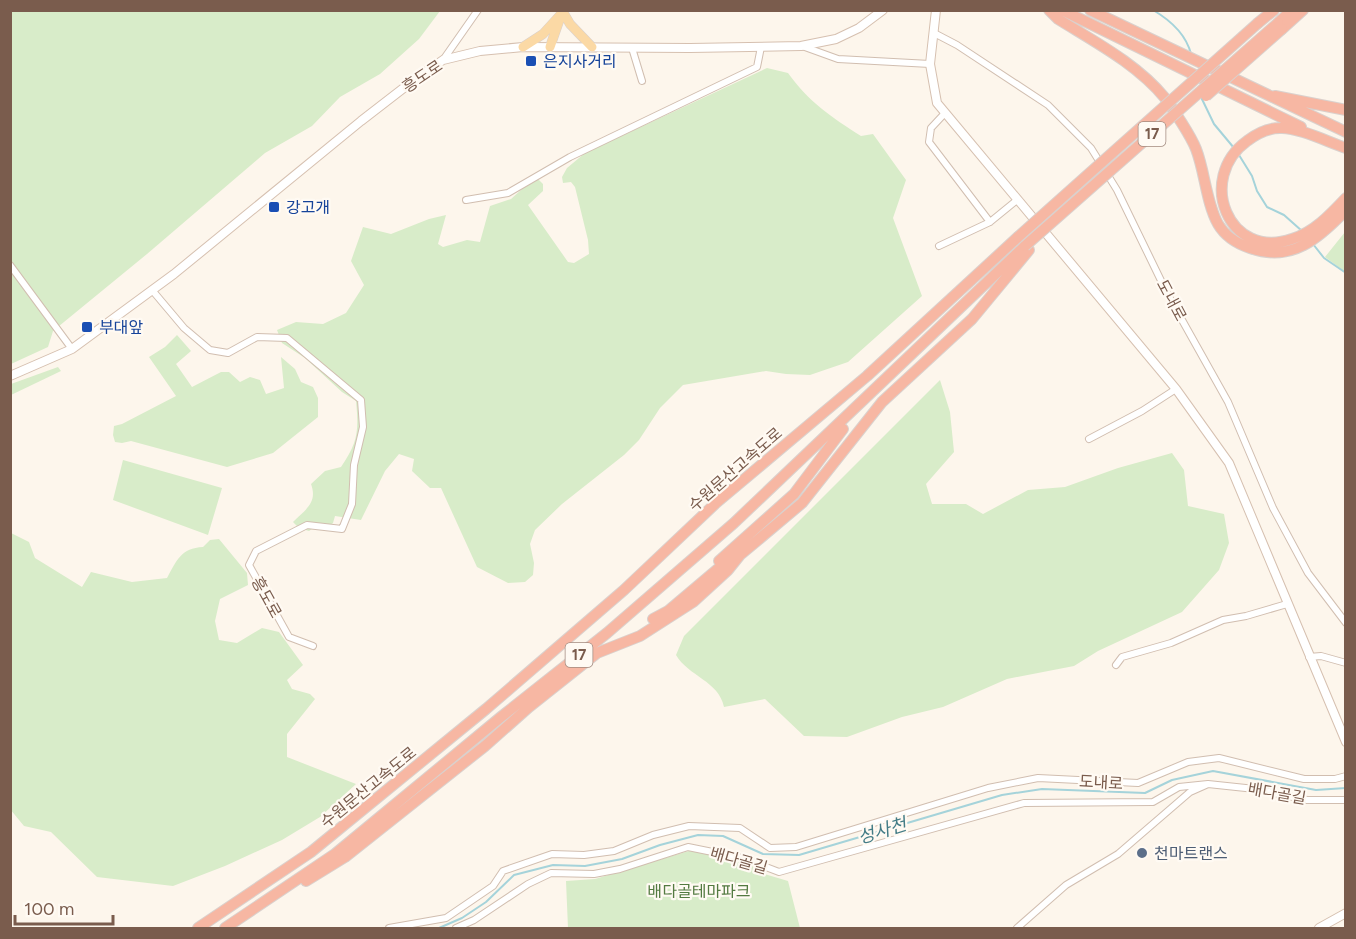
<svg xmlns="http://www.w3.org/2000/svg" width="1356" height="939" font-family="Figtree,'Noto Sans KR',sans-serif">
<rect width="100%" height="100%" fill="#fdf6ec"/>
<path fill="#d8ecc9" d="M10 11H440L419 39 380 74 340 97 312 126 265 153 147 254 53 331 48 347 11 364Z
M767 68 788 73C809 102 831 117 861 136L873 134 906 180 893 218 922 296 848 362 810 375 786 374 766 371 683 385 660 408 639 440 624 455 562 504 535 530 530 544 534 563 533 575 525 582 508 583 477 567 441 488H430L412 471 414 459 399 454 385 471 361 520 335 516 333 523 328 527 319 524 309 531 299 528 293 522C305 510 318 503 311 484L325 471 341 467C358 442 359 431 356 401L342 392 305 358 282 343 277 330 296 322 323 324 346 313 364 285 351 261 363 227 391 234 429 219 446 215 438 244 443 247 467 240 480 242 490 206 511 199 532 180 538 179 543 184V191L528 205 568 262 574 263 589 254 588 240 575 187 571 182 563 183 562 177 567 168 585 153Z
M1345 232V272L1325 257Z
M177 335 191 351 176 364 192 387 221 372H229L240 382 250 377 260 380 266 394 284 388 281 357 295 369 301 382 313 387 318 398V417L273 453 227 467 131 441 122 443 115 442 113 435 114 426 122 424 176 396 149 357 165 347Z
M58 367 61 371 11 395V384Z
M940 380 950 412 954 452 926 484 932 504H966L983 514 1028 490 1065 487 1118 468 1172 453 1184 470 1188 506 1224 514 1229 543 1219 570 1182 612 1098 651 1074 666 1007 679 943 707 902 717 847 737 804 736 765 699 724 707C719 681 688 676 676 655L684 636Z
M123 460 222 488 208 535 113 500Z
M11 533 29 542 35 558 82 587 91 572 132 582 167 578C177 560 181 548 203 547L210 540 219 539 247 573 248 585 220 599 215 621 219 640 237 643 262 628 279 632 303 665 287 680 292 689 310 694 315 699 287 734V757L356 784 320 817 282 840 225 866 173 886 97 877 51 832 24 826 10 809Z
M689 851 742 858 761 873 788 881 800 928H568L566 881 595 879Z"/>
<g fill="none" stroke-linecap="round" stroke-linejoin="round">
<path stroke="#a5d3da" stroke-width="2" d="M1153 10C1170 20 1186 34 1191 54
M1200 95 1214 124 1234 148
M1239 155 1252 176 1257 191 1267 207 1284 215 1302 231
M1313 244 1324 258 1346 273
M439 928 462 918 486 902 514 875 553 865 585 866 622 859 660 845 698 835 723 836 763 854 799 855 1002 795 1042 789 1145 793 1172 780 1213 771 1316 790 1346 788"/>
<g stroke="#d1beb0" stroke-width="8">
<path id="street" d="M934 33 957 45 1048 105 1091 148 1117 190 1168 295 1228 402 1273 508 1308 573 1346 623
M802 46 838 59 930 64
M632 48 642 81
M443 60 478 10
M945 113 931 128 929 142 990 222
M466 200 508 193 570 157 757 67 761 47
M939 246 990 222 1017 200
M10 265 72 349
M152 290 184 328 210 350 228 353 257 337 287 338 361 400 363 427 354 465 352 504 342 529 307 525 256 551 249 565 289 637 313 646
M1089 439 1142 411 1176 389
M1309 657 1321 656 1346 663
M1116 665 1122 657 1171 643 1223 620 1246 616 1287 604
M389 928 446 918 493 886 503 871 552 854 584 855 614 851 653 835 689 826 740 828 770 848 796 847 988 788 1038 778 1138 783 1188 762 1219 758 1304 779H1335L1346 776
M456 928 474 920 528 884 551 873 594 874 620 869 688 847 742 858 779 872 1024 803 1153 802 1179 787 1208 784
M1017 928 1066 885 1118 854 1190 792 1208 784 1255 789 1307 800H1346"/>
</g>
<g stroke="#d6c0b0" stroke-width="10">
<path id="secondary" d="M936 10 930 64 937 103 1176 389 1229 463 1346 742
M10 376 72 349 174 274 361 121 414 80 443 60 480 51 523 47 690 48 801 46 836 39 859 28 883 10
M1319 928 1346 913"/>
</g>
<g stroke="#dad1cd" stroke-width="10">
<path id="primary" d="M523 47 543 34 563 12 570 24 592 47
M550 47 559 21"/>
</g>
<g stroke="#dad1cd" stroke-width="12">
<path id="highway" d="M1049 10 1058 19C1095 42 1137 64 1165 98 1173 109 1191 136 1196 149 1205 172 1206 202 1218 224 1225 236 1238 244 1250 248 1292 263 1319 238 1346 210
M1062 10 1301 127
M1090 10 1346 132
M1258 23 1274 10
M1278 23 1292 10
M1282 29 1303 10
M1275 96 1346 110
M1346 148C1328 142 1298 127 1280 128 1268 128 1256 134 1247 141 1196 178 1228 261 1292 239 1314 232 1330 215 1346 198
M719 561 794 494 843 429
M653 619 668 611 726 562 740 555 802 503 882 402 972 319 1029 250
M306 881 345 857 485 746 529 707 597 653 640 636 693 602 728 570 740 555
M198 928 311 852 486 709 624 590 716 503 867 376 1018 237
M225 928 335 854 501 717 607 633 734 523 1025 246"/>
</g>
<use href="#street" stroke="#fff" stroke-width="6"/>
<use href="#secondary" stroke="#fff" stroke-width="8"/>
<use href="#primary" stroke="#fbd9a5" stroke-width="9"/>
<use href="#highway" stroke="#f7b7a3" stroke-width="10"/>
<g stroke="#dad1cd" stroke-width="12" stroke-linecap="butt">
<path id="highway-bridge" d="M1206 96 1282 29
M1018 237 1258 23
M1025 246 1278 23"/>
</g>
<use href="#highway-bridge" stroke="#f7b7a3" stroke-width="10"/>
</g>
<g fill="#1a4fb4" stroke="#fffaf3" stroke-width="2">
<rect x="525" y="55" width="12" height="12" rx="3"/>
<rect x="268" y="201" width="12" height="12" rx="3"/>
<rect x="81" y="321" width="12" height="12" rx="3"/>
</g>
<circle fill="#5c6f8a" stroke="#fffaf3" stroke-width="2" cx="1142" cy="853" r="6"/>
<g text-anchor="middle" stroke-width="4.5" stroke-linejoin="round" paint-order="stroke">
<g fill="#fffaf3" stroke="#a28b7f" stroke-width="1.5">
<rect x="1138.5" y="122" width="27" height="24" rx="4.5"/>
<rect x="565.5" y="643" width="27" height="24" rx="4.5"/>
</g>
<g font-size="15" font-weight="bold" fill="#7a5c4d">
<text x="1152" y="139">17</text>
<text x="579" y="660">17</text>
</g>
<g font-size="16" fill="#164399" stroke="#fffaf3" text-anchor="start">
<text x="543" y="67">은지사거리</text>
<text x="286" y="213">강고개</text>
<text x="99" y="333">부대앞</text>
</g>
<g font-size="16" fill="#7a5c4d" stroke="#fffaf3">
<text transform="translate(422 76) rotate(-34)" y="6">흥도로</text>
<text transform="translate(1172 300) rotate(62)" y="6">도내로</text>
<text transform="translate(735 469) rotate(-41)" y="6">수원문산고속도로</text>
<text transform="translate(267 597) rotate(61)" y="6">흥도로</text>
<text transform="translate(1101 782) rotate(3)" y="6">도내로</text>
<text transform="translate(368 787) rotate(-39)" y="6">수원문산고속도로</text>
<text transform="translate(1277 793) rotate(10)" y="6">배다골길</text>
<text transform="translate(739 860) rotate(16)" y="6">배다골길</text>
</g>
<g font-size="16" fill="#4e5e75" stroke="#fffaf3" text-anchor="start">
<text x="1154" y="859">천마트랜스</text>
</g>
<g font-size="16" fill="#537a41" stroke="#fffaf3">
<text x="699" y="897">배다골테마파크</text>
</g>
<g font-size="18" font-style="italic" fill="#437c86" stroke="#fffaf3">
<text transform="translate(882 831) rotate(-17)" y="6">성사천</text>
</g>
</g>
<rect width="1356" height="939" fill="none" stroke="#7a5c4d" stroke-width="24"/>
<path d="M15 915v9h98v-9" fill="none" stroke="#7a5c4d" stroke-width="3"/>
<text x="24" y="915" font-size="18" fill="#7a5c4d" stroke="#fffaf3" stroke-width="4.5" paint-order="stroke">100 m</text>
</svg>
